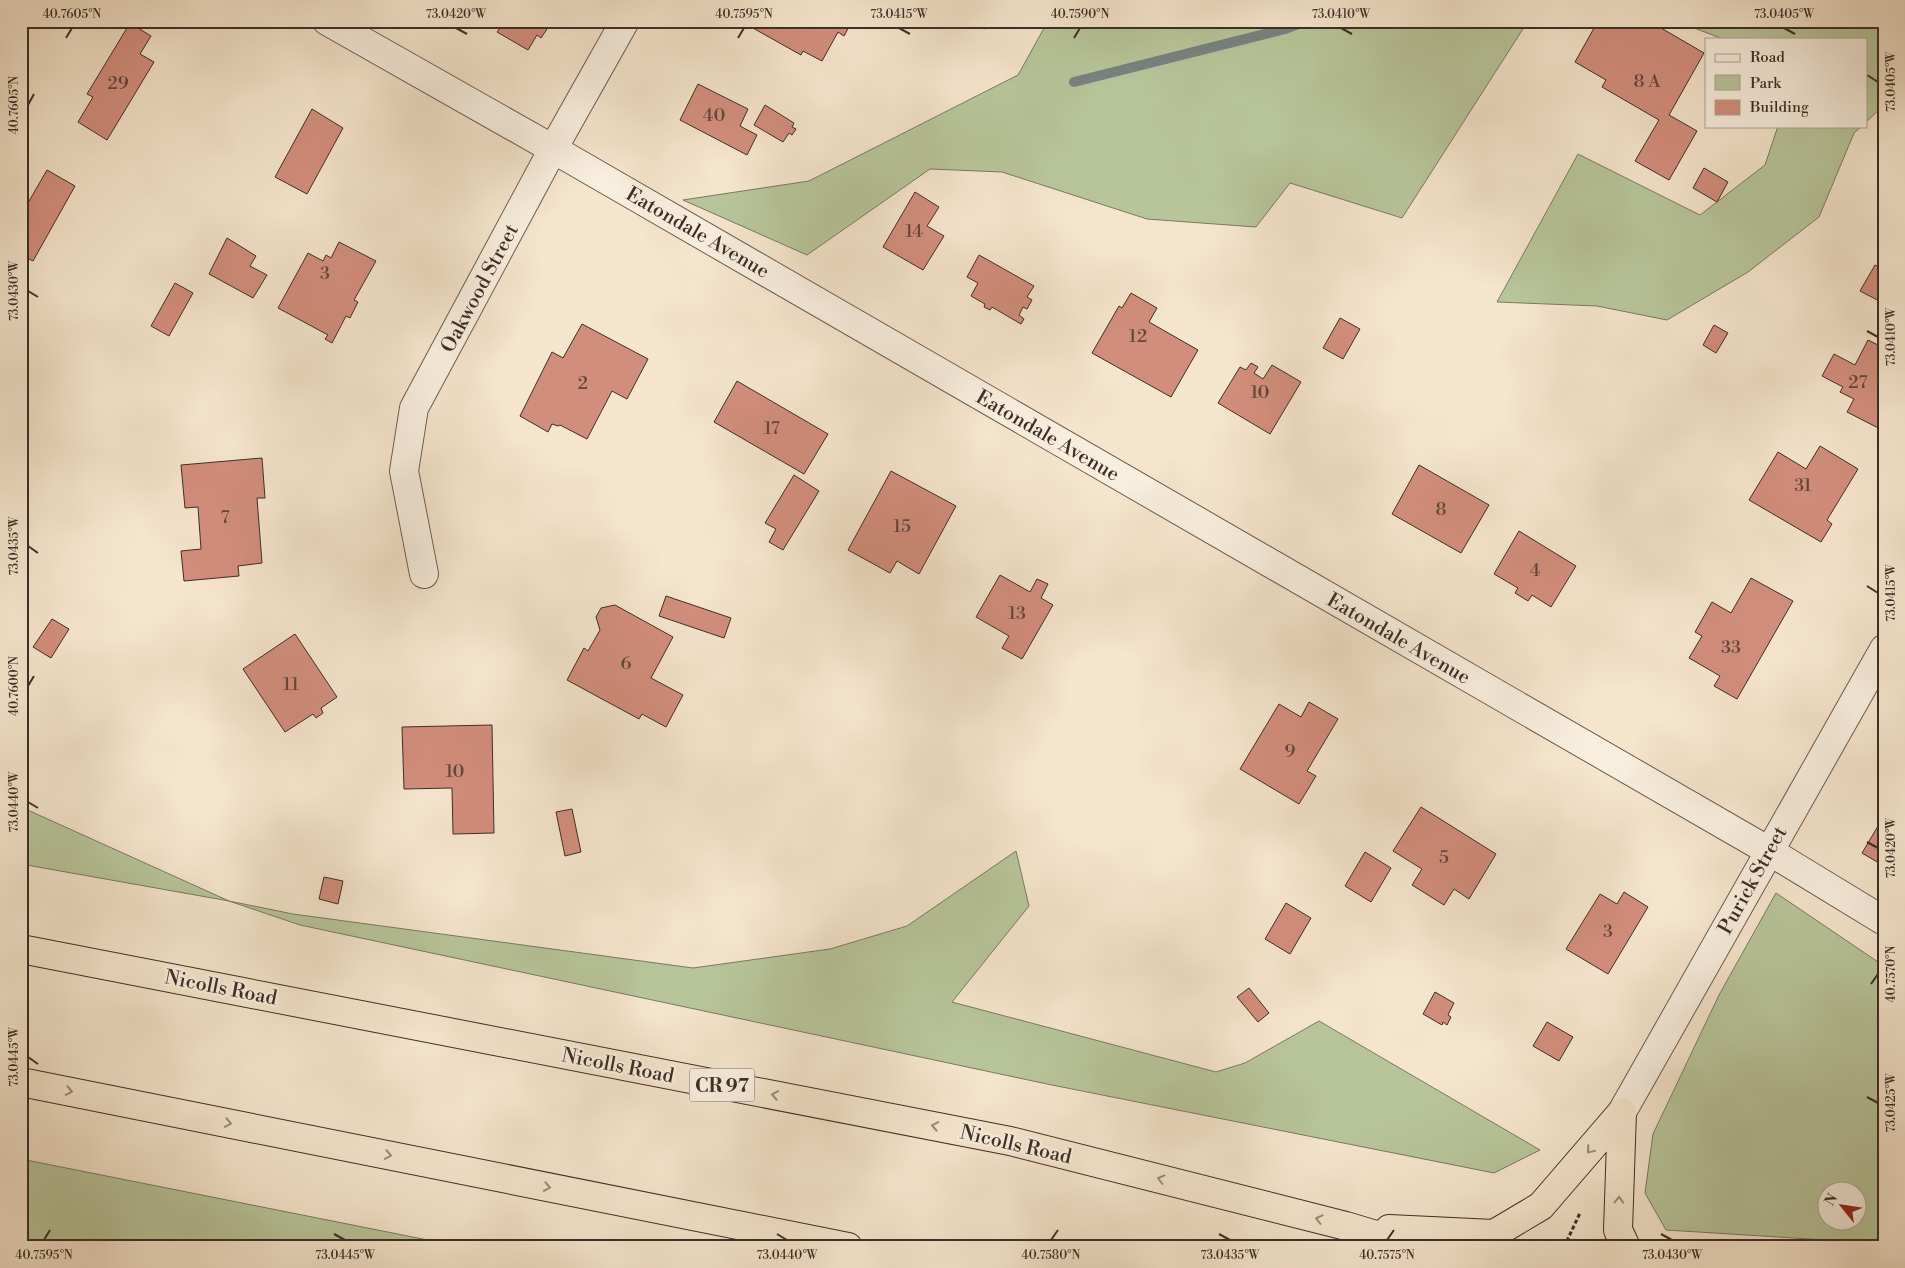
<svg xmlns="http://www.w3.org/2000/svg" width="1905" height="1268" font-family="'Libre Bodoni',serif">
<rect width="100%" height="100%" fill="#f5e5cd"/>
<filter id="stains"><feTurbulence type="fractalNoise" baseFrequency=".004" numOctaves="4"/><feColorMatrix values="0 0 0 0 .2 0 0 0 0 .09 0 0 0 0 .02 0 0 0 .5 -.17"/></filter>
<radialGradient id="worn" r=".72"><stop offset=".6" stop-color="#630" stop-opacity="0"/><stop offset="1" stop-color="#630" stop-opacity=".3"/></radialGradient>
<path fill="#b8c59b" stroke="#7a7961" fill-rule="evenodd" d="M1048 21H1528L1402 218 1290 183 1256 227 1147 219 1002 172 930 169 807 255 683 200 809 181 1018 75Z
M1676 21H1884V109H1880L1866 122V39H1723Z
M1778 126H1862L1854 133 1819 217 1748 272 1667 320 1597 306 1497 302 1578 154 1700 215 1765 165Z
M21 807 229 901 293 914 693 968 830 949 907 926 1016 851 1029 906 952 1002 1216 1072 1245 1063 1319 1021 1540 1150 1494 1173 1047 1084 300 925 229 901 21 864Z
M1776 893 1884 966V1242H1858L1666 1230 1645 1193 1653 1134 1719 995ZM1858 1190V1220H1828V1190Z
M21 1159 463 1247H21Z"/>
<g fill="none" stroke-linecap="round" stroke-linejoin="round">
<path stroke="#788382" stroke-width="10" d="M1074 82 1285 29 1306 21"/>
</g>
<path fill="#d28e7d" stroke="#3d2d27" d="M490 21H545L542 27 547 29 541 38 537 35 528 50 497 32 500 28Z
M754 21H852L844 36 838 32 822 61 803 51 801 55 751 27Z
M969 21H989L985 29Z
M1598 21H1610L1622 28 1626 21H1649L1704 53 1669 115 1697 131 1669 180 1635 161 1659 120 1602 87 1606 80 1575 62Z
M130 23 151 36 140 54 154 62 107 140 78 122 93 97 87 94Z
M698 84 748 109 740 126 757 135 747 155 680 120Z
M765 105 794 123 792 127 796 129 792 135 789 133 783 142 754 125Z
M312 109 343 128 307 194 275 177Z
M1704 168 1728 182 1717 202 1693 188Z
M47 170 75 186 33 261 21 255V215Z
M915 192 939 207 927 226 944 236 923 270 883 247Z
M227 238 256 256 250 266 267 275 253 298 209 274Z
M339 242 376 261 354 300 358 302 350 318 346 316 332 343 325 339 328 335 278 308 308 253 323 261 326 255 331 258Z
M979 255 1034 286 1027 297 1032 300 1027 309 1023 307 1019 315 1024 319 1021 324 992 307 990 310 984 307 985 304 971 296 978 283 967 277Z
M1875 265 1884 270 1883 303 1860 291Z
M175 283 193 293 169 336 151 326Z
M1131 293 1157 308 1149 322 1198 350 1171 397 1092 353 1119 306 1122 308Z
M1340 318 1360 329 1343 359 1323 348Z
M582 324 648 359 627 399 612 391 587 439 560 425 558 426 552 424 548 432 520 416 552 352 563 358Z
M1714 325 1728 333 1716 353 1703 345Z
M1868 340 1884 348V431L1847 412 1854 399 1840 392 1843 387 1822 376 1834 354 1855 365Z
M1251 363 1258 367 1254 373 1263 379 1272 365 1301 382 1270 434 1218 403 1240 367 1246 370Z
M737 381 828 434 804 474 714 422Z
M1820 446 1858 469 1827 520 1832 524 1821 542 1749 500 1778 452 1806 469Z
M262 458 265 498H257L262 563 238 566 239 576 184 581 181 551 201 549 198 507 185 508 181 465Z
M1419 465 1489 505 1461 553 1392 514Z
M891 471 956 506 919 574 897 561 890 573 848 550Z
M794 475 819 491 783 550 769 542 776 529 765 523Z
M1519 531 1576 566 1551 607 1532 595 1528 601 1515 593 1518 588 1494 574Z
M1000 575 1030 592 1037 579 1048 584 1041 598 1053 605 1022 659 1002 648 1009 636 976 617Z
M1751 578 1793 601 1737 699 1714 686 1720 676 1689 658 1702 636 1695 632 1712 602 1731 613Z
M666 596 731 618 724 638 659 616Z
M615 605 673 637 651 678 683 695 666 727 642 714 639 719 567 680 584 648 588 651 600 630 596 617 601 608Z
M52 619 69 629 51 658 33 647Z
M295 634 337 697 321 708 323 713 316 718 313 714 285 732 243 669Z
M1309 702 1338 719 1307 771 1316 776 1299 804 1240 769 1279 704 1301 717Z
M492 725 494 833 453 834 452 788 404 789 402 727Z
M1421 807 1496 854 1469 899 1454 889 1444 905 1412 885 1422 869 1393 851Z
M572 809 581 852 565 856 556 812Z
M1884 816V866L1862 853Z
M1365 852 1391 868 1371 902 1345 886Z
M324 877 343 881 338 904 319 899Z
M1624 892 1648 907 1608 974 1566 949 1600 894 1617 904Z
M1286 903 1311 918 1290 954 1265 939Z
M1249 988 1269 1013 1258 1022 1237 997Z
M1435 992 1454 1003 1448 1015 1451 1017 1447 1025 1443 1022 1442 1025 1423 1014Z
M1547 1022 1573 1037 1559 1061 1533 1046Z"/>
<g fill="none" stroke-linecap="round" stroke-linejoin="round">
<g stroke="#6b5b50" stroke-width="30">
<path id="minor" d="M327 21 553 149 1769 851 1884 921
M424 574 404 471 414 408 553 149 625 21
M1622 1112 1884 649"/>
</g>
<g stroke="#3d2d27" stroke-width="30">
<path id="highway" d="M21 949 1010 1141 1346 1226 1416 1247
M21 1082 848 1247
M1622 1112 1618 1230 1626 1247
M1389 1229 1494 1234 1541 1206 1622 1112"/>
</g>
<path stroke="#3d2d27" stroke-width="3" stroke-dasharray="4 2.5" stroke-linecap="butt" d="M1564 1247 1580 1213"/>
<use href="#minor" stroke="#f8eede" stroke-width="28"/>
<use href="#highway" stroke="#f5e5cd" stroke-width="28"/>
</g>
<defs><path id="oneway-chevron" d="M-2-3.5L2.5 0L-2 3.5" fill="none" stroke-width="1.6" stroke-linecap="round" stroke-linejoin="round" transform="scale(1.25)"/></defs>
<g stroke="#99897a">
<use href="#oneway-chevron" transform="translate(69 1091) rotate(11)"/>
<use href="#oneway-chevron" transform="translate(775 1095) rotate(-169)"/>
<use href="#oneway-chevron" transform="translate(228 1123) rotate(11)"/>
<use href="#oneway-chevron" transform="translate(935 1126) rotate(-169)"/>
<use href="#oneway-chevron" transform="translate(1590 1150) rotate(130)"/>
<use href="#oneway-chevron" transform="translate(388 1155) rotate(11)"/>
<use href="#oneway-chevron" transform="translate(1161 1179) rotate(-166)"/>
<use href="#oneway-chevron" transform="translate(547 1187) rotate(11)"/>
<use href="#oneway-chevron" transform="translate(1619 1200) rotate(-88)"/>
<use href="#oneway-chevron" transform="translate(1319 1219) rotate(-166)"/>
</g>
<path fill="none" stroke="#3d2d27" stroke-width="2" d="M456 28 467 34M899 28 910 34M1341 28 1352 34M1784 28 1795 34M66 38 72 28M738 38 744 28M1074 38 1080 28M1867 75 1878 82M28 105 34 94M28 291 38 297M1867 331 1878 337M28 546 38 553M1867 586 1878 593M28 686 34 676M28 802 38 808M1867 842 1878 848M1871 984 1878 974M28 1057 38 1064M1867 1097 1878 1103M334 1234 345 1240M777 1234 787 1240M1219 1234 1230 1240M1661 1234 1672 1240M44 1240 50 1230M1051 1240 1058 1230M1387 1240 1394 1230"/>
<g text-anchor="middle" stroke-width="4.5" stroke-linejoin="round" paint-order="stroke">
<g font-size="18" fill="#62453c">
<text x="1647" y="87">8 A</text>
<text x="118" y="89">29</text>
<text x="714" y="121">40</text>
<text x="914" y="237">14</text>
<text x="325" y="279">3</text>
<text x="1138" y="342">12</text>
<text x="1858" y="388">27</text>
<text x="583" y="389">2</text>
<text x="1260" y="398">10</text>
<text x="772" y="434">17</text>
<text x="1803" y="491">31</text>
<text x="1441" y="515">8</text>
<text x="225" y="523">7</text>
<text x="902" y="532">15</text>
<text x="1535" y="576">4</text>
<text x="1017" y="619">13</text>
<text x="1731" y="653">33</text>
<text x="626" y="669">6</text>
<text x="291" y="690">11</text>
<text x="1290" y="757">9</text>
<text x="455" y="777">10</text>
<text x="1444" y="863">5</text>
<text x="1608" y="937">3</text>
</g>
<rect fill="#f8eede" stroke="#75675e" stroke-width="1" x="689.5" y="1068.5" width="65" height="33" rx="4"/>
<g font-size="19" font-weight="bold" fill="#3d2d27">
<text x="722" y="1092">CR 97</text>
</g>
<g font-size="20" fill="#3d2d27" stroke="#f8eede">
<text transform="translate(698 232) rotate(30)" y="7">Eatondale Avenue</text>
<text transform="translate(479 288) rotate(-62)" y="7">Oakwood Street</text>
<text transform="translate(1048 435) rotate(30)" y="7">Eatondale Avenue</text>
<text transform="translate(1399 638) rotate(30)" y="7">Eatondale Avenue</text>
<text transform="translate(1752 880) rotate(-61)" y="7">Purick Street</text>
<text transform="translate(221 987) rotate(11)" y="7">Nicolls Road</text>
<text transform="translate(618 1065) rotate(11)" y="7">Nicolls Road</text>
<text transform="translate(1016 1144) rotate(13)" y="7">Nicolls Road</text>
</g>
</g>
<rect width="1905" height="1268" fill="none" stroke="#f5e5cd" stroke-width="55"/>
<rect x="1705" y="38" width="162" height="90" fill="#f8eede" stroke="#ada195"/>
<rect x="1715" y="54" width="25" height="8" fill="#f8eede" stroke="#ada195"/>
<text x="1750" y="62" font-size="15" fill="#3d2d27">Road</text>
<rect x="1715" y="75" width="25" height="15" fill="#b8c59b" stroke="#ada195"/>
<text x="1750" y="88" font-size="15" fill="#3d2d27">Park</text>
<rect x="1715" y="100" width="25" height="15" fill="#d28e7d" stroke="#ada195"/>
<text x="1750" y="112" font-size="15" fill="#3d2d27">Building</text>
<g transform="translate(1842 1206) rotate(300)"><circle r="24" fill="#f8eede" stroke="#ada195"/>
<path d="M0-4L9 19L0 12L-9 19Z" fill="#8f2418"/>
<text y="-8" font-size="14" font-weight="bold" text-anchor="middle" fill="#3d2d27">N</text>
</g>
<rect x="28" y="28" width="1850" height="1212" fill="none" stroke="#3d2d27" stroke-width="2"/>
<g font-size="12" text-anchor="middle" fill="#3d2d27">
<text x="72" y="18">40.7605°N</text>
<text x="456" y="18">73.0420°W</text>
<text x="744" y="18">40.7595°N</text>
<text x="899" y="18">73.0415°W</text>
<text x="1080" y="18">40.7590°N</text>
<text x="1341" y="18">73.0410°W</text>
<text x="1784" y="18">73.0405°W</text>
<text transform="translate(1891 82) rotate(-90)" y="4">73.0405°W</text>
<text transform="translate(14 105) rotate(-90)" y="4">40.7605°N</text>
<text transform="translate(14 291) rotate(-90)" y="4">73.0430°W</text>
<text transform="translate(1891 337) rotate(-90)" y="4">73.0410°W</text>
<text transform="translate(14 546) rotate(-90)" y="4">73.0435°W</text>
<text transform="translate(1891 593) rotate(-90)" y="4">73.0415°W</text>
<text transform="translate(14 686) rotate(-90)" y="4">40.7600°N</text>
<text transform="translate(14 802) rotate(-90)" y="4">73.0440°W</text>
<text transform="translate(1891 848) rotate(-90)" y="4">73.0420°W</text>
<text transform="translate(1891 974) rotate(-90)" y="4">40.7570°N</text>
<text transform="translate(14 1057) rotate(-90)" y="4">73.0445°W</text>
<text transform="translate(1891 1103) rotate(-90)" y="4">73.0425°W</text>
<text x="44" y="1259">40.7595°N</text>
<text x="345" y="1259">73.0445°W</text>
<text x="787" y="1259">73.0440°W</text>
<text x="1051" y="1259">40.7580°N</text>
<text x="1230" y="1259">73.0435°W</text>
<text x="1387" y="1259">40.7575°N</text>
<text x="1672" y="1259">73.0430°W</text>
</g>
<rect width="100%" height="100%" filter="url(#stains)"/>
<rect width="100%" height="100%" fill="url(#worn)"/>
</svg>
